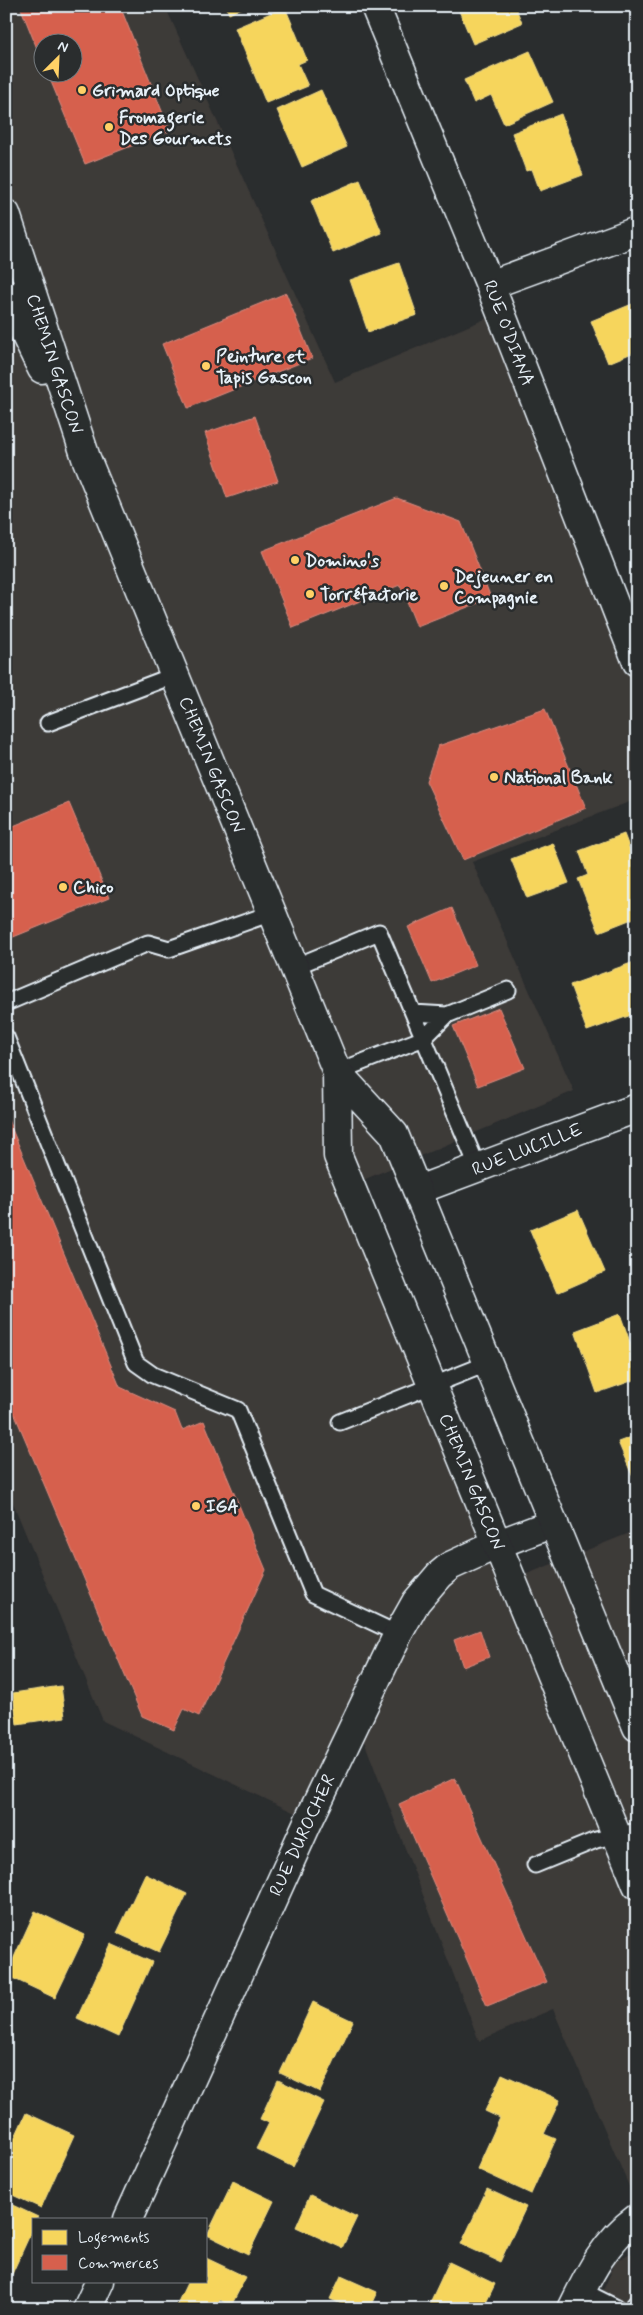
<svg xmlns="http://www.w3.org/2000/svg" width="643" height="2315" font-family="Mynerve,sans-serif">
<rect width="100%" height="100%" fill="#2a2d2e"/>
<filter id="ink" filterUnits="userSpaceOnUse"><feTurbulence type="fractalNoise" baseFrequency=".02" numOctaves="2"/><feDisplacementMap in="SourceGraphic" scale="10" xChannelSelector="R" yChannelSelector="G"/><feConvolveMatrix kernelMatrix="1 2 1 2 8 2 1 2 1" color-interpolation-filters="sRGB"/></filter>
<g filter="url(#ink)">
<path fill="#3d3a38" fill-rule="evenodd" d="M6 6H165L335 382 509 309 637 655V799L472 862 574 1091 344 1188 507 1582 637 1530V2205L553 2009 479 2041 364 1741 320 1825 103 1721 6 1486ZM42 42H72V72H42Z
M637 2251V2309H595L616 2261Z"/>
<path fill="#f6d55c" stroke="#f2dd8b" d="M226 6H246L229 14Z
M457 6H515L522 23 473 44Z
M285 7 307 60 298 64 308 86 266 103 235 28Z
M530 51 553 102 504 124 491 95 474 103 464 80Z
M321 90 347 147 302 167 277 110Z
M561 114 583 175 540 191 532 169 526 171 512 133Z
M360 180 382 233 333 253 311 201Z
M399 263 417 315 368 332 350 280Z
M637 302V351L608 363 591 321Z
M624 834 637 868V917L599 932 578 879 588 875 579 851Z
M553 843 569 883 527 898 511 859Z
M637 961V1013L587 1031 570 985Z
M578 1210 605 1272 557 1293 530 1230Z
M620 1314 637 1361V1379L597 1393 575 1331Z
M637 1435V1487L618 1442Z
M61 1686 65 1717 17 1724 13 1693Z
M145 1874 187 1894 159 1952 117 1933Z
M35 1911 85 1935 55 1998 6 1975Z
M111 1944 152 1962 118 2037 77 2018Z
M313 2002 353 2021 320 2092 280 2073Z
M502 2074 560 2100 544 2134 556 2139 531 2194 477 2169 500 2118 485 2111Z
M278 2080 324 2102 293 2167 256 2149 269 2123 260 2119Z
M26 2113 74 2135 41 2208 6 2192V2157Z
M233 2181 274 2201 248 2255 207 2235Z
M487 2189 526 2207 500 2262 461 2244Z
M310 2195 357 2217 342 2248 296 2227Z
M6 2202 38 2217 34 2219V2226L12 2274 6 2271Z
M206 2258 246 2277 231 2306 220 2300 216 2309H180L176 2306 188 2281H206Z
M449 2262 495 2284 483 2309H427Z
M341 2276 377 2292 369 2309H353L330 2299Z"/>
<path fill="#d6604d" stroke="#db8c80" d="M20 6H120L170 131 85 164 47 72H72V42H42V61Z
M286 293 312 358 188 408 162 344Z
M255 416 278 481 227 498 205 433Z
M397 498 461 522 491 598 417 627 400 585 293 628 262 551Z
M545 709 586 808 463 860 426 781 438 746Z
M69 803 109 898 6 940V829Z
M452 908 476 965 432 983 408 927Z
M499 1008 525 1068 478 1086 453 1026Z
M6 1115 120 1387 175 1412 182 1430 204 1421 266 1570 199 1716 184 1709 174 1730 142 1716 6 1394Z
M480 1630 489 1657 463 1667 454 1640Z
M455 1778 547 1982 487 2006 399 1804Z"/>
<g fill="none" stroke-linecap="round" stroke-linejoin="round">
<g stroke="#e8f1f8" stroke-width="19">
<path id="service" d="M48 723 175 675
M294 967 379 932 478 1168
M6 1003 148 943 169 949 272 913
M413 1013 447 1015
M6 1037 136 1363 153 1375 238 1410 313 1594 398 1634
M337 1072 424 1038 447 1015 508 990
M340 1422 489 1363
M535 1865 596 1840 637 1831
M581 2290 619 2309
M631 2309 637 2302"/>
</g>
<g stroke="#e8f1f8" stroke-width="31">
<path id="minor" d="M375 6 490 285 637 662
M490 285 637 231
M418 1190 637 1108
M128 2219 307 1824 398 1634 416 1602 439 1575 450 1566 498 1544 554 1523
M87 2309 100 2281
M572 2309C589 2274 605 2241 637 2218"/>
</g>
<g stroke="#e8f1f8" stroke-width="31">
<path id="secondary" d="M6 214 86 458 337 1072 394 1134 637 1727
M6 295 42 369
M337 1072 338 1156 637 1885"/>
</g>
<use href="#service" stroke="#2a2d2e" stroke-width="15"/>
<use href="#minor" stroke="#2a2d2e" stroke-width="28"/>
<use href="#secondary" stroke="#2a2d2e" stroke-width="28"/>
</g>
</g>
<g fill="#ffd166" stroke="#2a2d2e" stroke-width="2">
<circle cx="82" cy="90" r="5"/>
<circle cx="109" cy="127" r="5"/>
<circle cx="206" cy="366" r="5"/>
<circle cx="295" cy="560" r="5"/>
<circle cx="444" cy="586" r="5"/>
<circle cx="310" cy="594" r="5"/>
<circle cx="494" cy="777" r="5"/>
<circle cx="63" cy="887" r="5"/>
<circle cx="196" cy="1506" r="5"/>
</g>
<g text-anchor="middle" stroke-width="5" stroke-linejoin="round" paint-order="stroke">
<g font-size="18" font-weight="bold" fill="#e8f1f8" stroke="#2a2d2e" text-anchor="start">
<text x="92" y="96">Grimard Optique</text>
<text x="119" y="123">Fromagerie<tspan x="119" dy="21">Des Gourmets</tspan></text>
<text x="216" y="362">Peinture et<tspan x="216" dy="21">Tapis Gascon</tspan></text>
<text x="305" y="566">Domino's</text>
<text x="454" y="582">Dejeuner en<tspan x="454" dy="21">Compagnie</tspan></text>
<text x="320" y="600">Torréfactorie</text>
<text x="504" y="783">National Bank</text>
<text x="73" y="893">Chico</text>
<text x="206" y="1512">IGA</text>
</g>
<g font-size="18" fill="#e8f1f8" stroke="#2a2d2e">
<text transform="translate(509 333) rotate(69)" y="6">RUE O'DIANA</text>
<text transform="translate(55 364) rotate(72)" y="6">CHEMIN GASCON</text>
<text transform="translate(212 765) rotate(68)" y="6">CHEMIN GASCON</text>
<text transform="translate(527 1149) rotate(-21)" y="6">RUE LUCILLE</text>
<text transform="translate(472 1482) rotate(68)" y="6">CHEMIN GASCON</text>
<text transform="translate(302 1835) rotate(-65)" y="6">RUE DUROCHER</text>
</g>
</g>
<rect width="643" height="2315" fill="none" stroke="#2a2d2e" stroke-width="25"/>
<rect x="12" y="12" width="618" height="2290" fill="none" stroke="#e8f1f8" stroke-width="2" filter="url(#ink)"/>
<rect x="32" y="2218" width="175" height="65" fill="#2a2d2e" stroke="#767b7f"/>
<rect x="42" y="2230" width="25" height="15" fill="#f6d55c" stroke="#767b7f"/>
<text x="78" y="2242" font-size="15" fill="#e8f1f8">Logements</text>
<rect x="42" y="2255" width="25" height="15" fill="#d6604d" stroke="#767b7f"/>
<text x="78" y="2268" font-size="15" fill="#e8f1f8">Commerces</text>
<g transform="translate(58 58) rotate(24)"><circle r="24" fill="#2a2d2e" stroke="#767b7f"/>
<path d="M0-4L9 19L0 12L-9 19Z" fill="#ffd166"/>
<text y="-8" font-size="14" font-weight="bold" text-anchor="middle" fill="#e8f1f8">N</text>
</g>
</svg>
